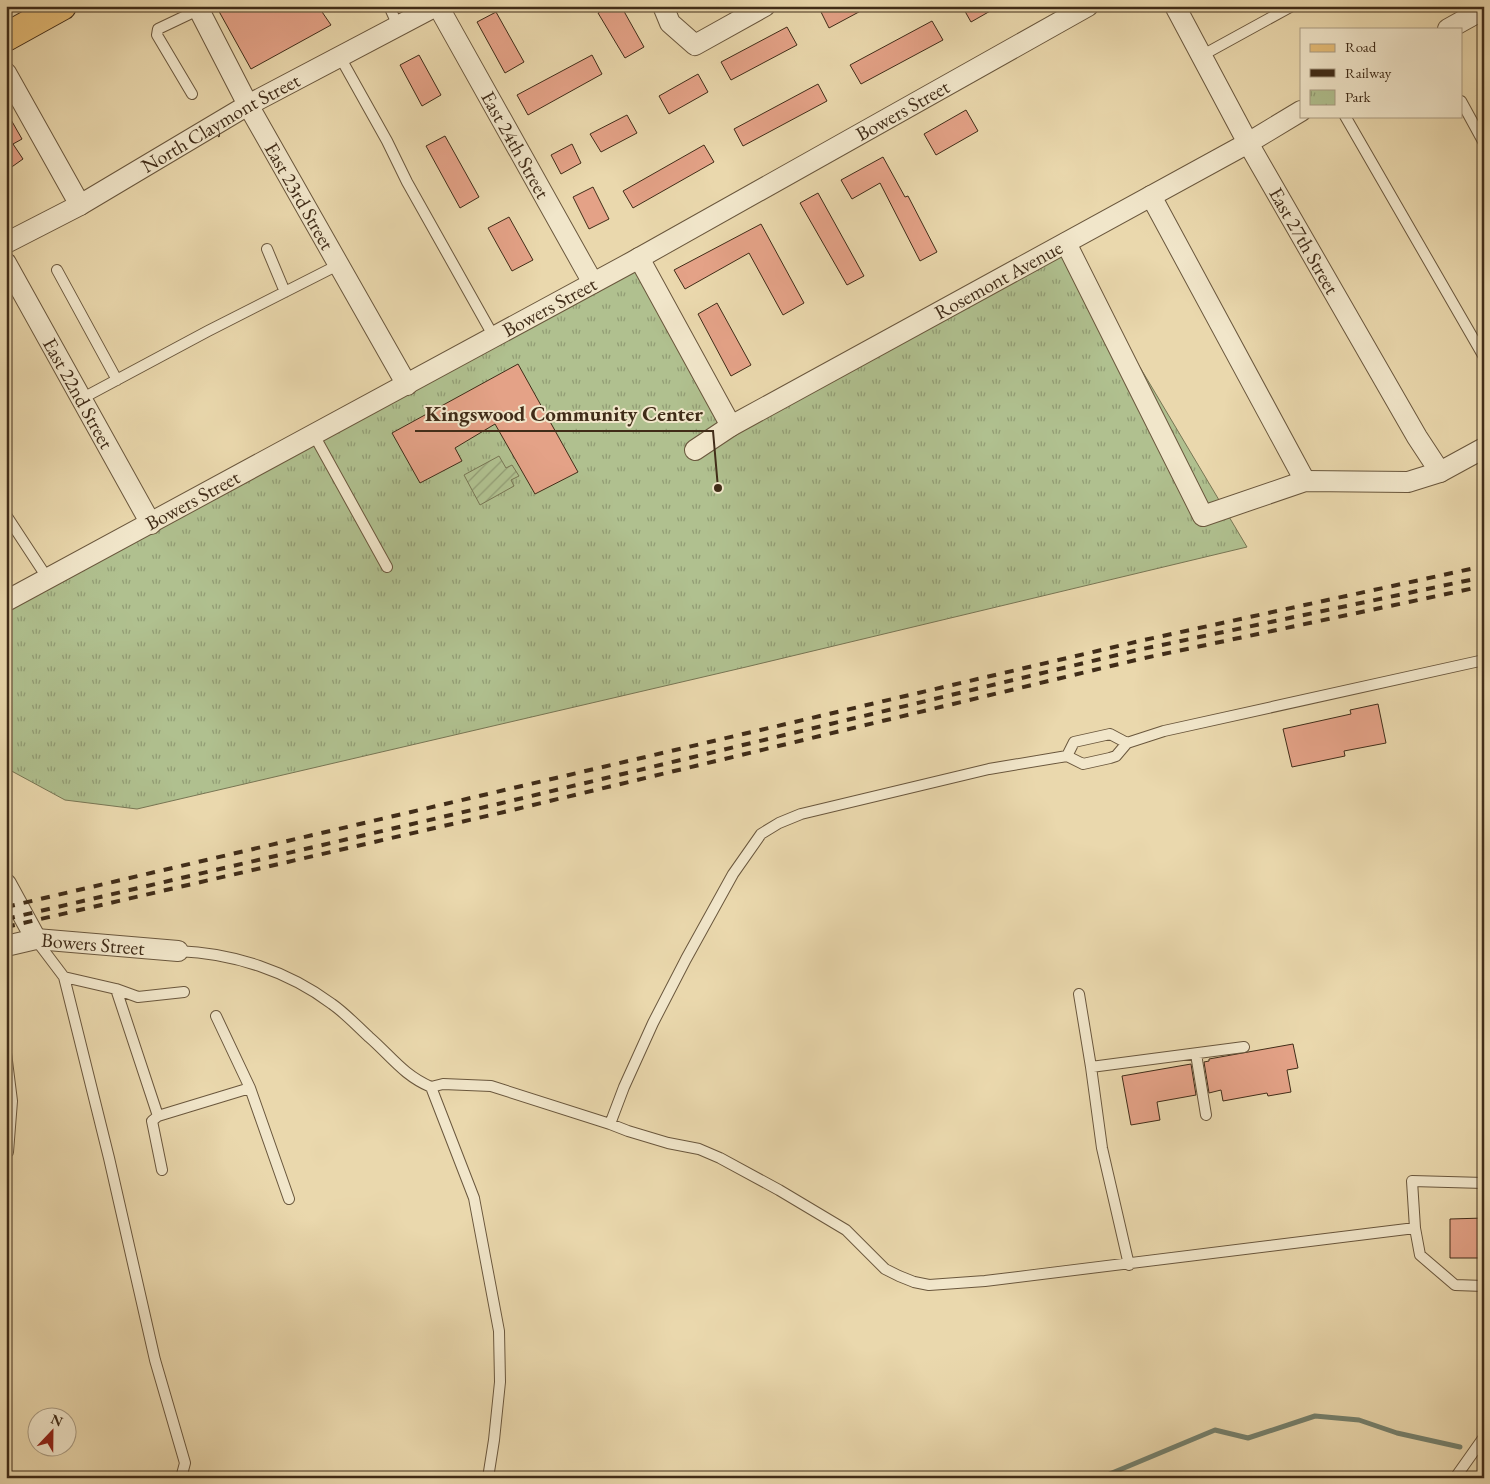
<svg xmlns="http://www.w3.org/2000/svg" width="1490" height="1484" font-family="'EB Garamond',serif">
<defs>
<pattern id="park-tufts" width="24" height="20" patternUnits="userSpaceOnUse" patternTransform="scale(1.25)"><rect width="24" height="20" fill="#b0c08f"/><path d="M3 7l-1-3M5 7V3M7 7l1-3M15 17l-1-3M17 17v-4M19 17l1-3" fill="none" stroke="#919c74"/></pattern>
<pattern id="garden-furrows" width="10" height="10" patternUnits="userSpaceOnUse" patternTransform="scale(1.25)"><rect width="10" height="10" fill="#b0c08f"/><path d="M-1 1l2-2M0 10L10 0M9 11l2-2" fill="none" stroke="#919c74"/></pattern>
</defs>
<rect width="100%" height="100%" fill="#ead8ad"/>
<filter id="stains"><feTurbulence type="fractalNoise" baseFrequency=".004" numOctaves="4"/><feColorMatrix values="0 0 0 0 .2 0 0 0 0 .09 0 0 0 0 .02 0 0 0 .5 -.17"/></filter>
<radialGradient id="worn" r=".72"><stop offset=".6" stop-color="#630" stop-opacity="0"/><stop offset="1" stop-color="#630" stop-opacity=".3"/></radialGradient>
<path fill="url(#park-tufts)" stroke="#787654" d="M1066 243 1247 547 746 667 137 809 65 800 6 768V609L632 262 727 429Z"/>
<path fill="url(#garden-furrows)" stroke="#787654" d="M499 456 506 468 512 465 519 476 511 480 514 486 480 505 464 475Z"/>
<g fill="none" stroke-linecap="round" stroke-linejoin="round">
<path stroke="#75816e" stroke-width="5" d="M1100 1478 1215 1430 1248 1438 1315 1416 1359 1420 1397 1433 1460 1447"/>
</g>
<path fill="#e4a287" stroke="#402c18" d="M216 6H318L331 25 251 69Z
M609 6H621L644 47 625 58 598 13Z
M818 6H870L829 28Z
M962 6H999L971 22Z
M496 12 524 62 505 73 477 22Z
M932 21 943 40 861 84 850 65Z
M787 27 797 45 731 80 721 62Z
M419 55 441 95 422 106 400 65Z
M592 55 602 74 528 115 517 95Z
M698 74 708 92 669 114 659 96Z
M818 84 827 101 743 146 734 129Z
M966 110 978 131 936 155 924 134Z
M6 111 22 139 13 144 23 159 6 171Z
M627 115 637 133 601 152 590 134Z
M445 136 479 197 460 208 426 146Z
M572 144 581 163 561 174 551 155Z
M704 145 714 162 633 208 623 191Z
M883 157 905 197 908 196 937 252 920 261 880 183 852 199 841 180Z
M593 187 609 219 589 229 573 197Z
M818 193 864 276 847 285 800 203Z
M509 217 533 260 512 271 488 228Z
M761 224 804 303 783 315 749 253 685 289 674 270Z
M717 303 751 365 731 376 698 314Z
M518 364 578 472 535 494 495 424 455 448 462 461 420 483 392 433Z
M1378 704 1386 743 1344 751 1345 756 1292 767 1283 729 1351 714 1350 710Z
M1293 1044 1298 1068 1287 1070 1291 1092 1268 1096 1267 1093 1223 1101 1221 1090 1209 1093 1204 1062 1209 1061V1059Z
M1191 1064 1196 1095 1157 1102 1160 1120 1131 1125 1122 1076Z
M1484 1218V1258H1450V1219Z"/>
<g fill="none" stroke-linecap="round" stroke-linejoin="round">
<g stroke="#6a573d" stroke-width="12">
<path id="service" d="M389 6 398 26
M1201 56 1292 6
M340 57 387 141 407 182 494 337
M192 94 157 35 158 29 198 10
M1461 101 1484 143
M1345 116 1484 357
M267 249 285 292
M57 270 117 380
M81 399 208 331 338 265
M314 435 387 567
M6 515 48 579
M1067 756 1074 742 1110 734 1127 743
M36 940 64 977 109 1158 155 1360 185 1463 181 1478
M178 951C233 953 288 971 332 1004 345 1013 357 1026 369 1037 391 1056 403 1075 431 1087L443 1084 491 1086 610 1124 628 1131 668 1143 699 1149 720 1158 779 1190 846 1230 885 1269 899 1276 914 1282 929 1285 985 1281 1415 1228
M64 977 116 989 158 1116 152 1121 162 1170
M116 989 138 997 184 992
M1079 994 1091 1067 1102 1148 1129 1265
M216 1016 250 1088
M6 1053 12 1101 8 1152
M1196 1054 1206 1115
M1091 1067 1244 1047
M431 1087 474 1198 499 1331 500 1382 494 1440 488 1478
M158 1116 250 1088 289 1199
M610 1124 624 1087 653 1023 686 959 733 874 761 834 779 823 801 814 989 769 1067 756 1083 764 1110 758 1116 756 1127 743 1164 731 1484 660
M1484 1183 1412 1181 1415 1228 1420 1255 1455 1285 1484 1286
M1455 1478 1484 1437"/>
</g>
<g stroke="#6a573d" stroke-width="22">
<g id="minor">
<path id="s1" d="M197 6 248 105 407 385"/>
<path id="s2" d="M438 6 593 283"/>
<path d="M663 6 670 23 695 45 765 6"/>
<path id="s3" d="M1175 6 1248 143 1417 437 1440 472"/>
<path d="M1448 29 1484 9"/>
<path d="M6 73 80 205"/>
<path d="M1151 196 1305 481"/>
<path id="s4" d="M6 243 80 205 248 105 436 6"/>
<path d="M1066 243 1203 516 1305 481 1408 482 1440 472 1484 448"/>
<path d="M639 258 731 426"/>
<path id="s5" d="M6 263 151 524"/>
<path id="s6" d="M695 450 731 426 1248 143 1301 111"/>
<path id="s7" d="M6 601 632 262 1088 6"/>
<path d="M6 884 36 939"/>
<path id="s8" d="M6 946 36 939 178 951"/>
</g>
</g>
<g stroke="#402c18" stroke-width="30">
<path id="primary" d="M6 37 62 6"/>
</g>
<use href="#service" stroke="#f1e6ca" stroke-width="10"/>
<use href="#minor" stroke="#f1e6ca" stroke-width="20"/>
<use href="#primary" stroke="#e5bc76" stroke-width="28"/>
<path stroke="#402c18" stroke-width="4" stroke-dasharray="9 9" stroke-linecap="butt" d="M6 907 1144 640 1484 566
M6 919 502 803 1138 650 1484 577
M6 927 504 812 1140 659 1484 586"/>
</g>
<g text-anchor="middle" stroke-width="4" stroke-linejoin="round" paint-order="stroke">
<g font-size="20" fill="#402c18" stroke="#f1e6ca">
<text dy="7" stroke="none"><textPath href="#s7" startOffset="1022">Bowers Street</textPath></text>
<text dy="7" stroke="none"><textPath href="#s4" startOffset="246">North Claymont Street</textPath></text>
<text dy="7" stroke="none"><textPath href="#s2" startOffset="159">East 24th Street</textPath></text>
<text dy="7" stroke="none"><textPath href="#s1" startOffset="216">East 23rd Street</textPath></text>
<text dy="7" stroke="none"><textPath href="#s3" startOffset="268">East 27th Street</textPath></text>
<text dy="7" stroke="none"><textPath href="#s6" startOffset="348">Rosemont Avenue</textPath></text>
<text dy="7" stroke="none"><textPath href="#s7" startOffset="618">Bowers Street</textPath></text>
<text dy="7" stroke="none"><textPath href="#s5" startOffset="149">East 22nd Street</textPath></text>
<text dy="7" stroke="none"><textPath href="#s7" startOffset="212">Bowers Street</textPath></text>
<text dy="7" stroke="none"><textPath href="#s8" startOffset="88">Bowers Street</textPath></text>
</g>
</g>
<path fill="none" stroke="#402c18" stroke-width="2" d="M718 488L713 431H415"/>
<circle fill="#402c18" stroke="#f1e6ca" stroke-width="2" cx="718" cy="488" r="5"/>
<g font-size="21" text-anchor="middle" font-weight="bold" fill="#402c18" stroke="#f1e6ca" stroke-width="4" stroke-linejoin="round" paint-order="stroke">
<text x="564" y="421">Kingswood Community Center</text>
</g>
<rect width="1490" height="1484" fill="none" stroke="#ead8ad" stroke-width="25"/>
<rect x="8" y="8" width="1475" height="1469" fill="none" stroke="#402c18" stroke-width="2.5"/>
<rect x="12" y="12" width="1465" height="1459" fill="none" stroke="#402c18"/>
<rect x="1300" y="28" width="162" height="90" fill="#f1e6ca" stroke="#aa9c83"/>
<rect x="1310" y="44" width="25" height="8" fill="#e5bc76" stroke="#aa9c83"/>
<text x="1345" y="52" font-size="15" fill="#402c18">Road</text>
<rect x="1310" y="69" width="25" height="8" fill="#402c18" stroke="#aa9c83"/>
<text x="1345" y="78" font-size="15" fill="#402c18">Railway</text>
<rect x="1310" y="90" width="25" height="15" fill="url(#park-tufts)" stroke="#aa9c83"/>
<text x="1345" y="102" font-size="15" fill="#402c18">Park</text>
<g transform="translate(52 1432) rotate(22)"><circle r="24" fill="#f1e6ca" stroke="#aa9c83"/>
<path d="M0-4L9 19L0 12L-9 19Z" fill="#8f2418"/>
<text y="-8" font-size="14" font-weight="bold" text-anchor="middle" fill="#402c18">N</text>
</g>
<rect width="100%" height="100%" filter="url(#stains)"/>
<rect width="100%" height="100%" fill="url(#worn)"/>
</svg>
